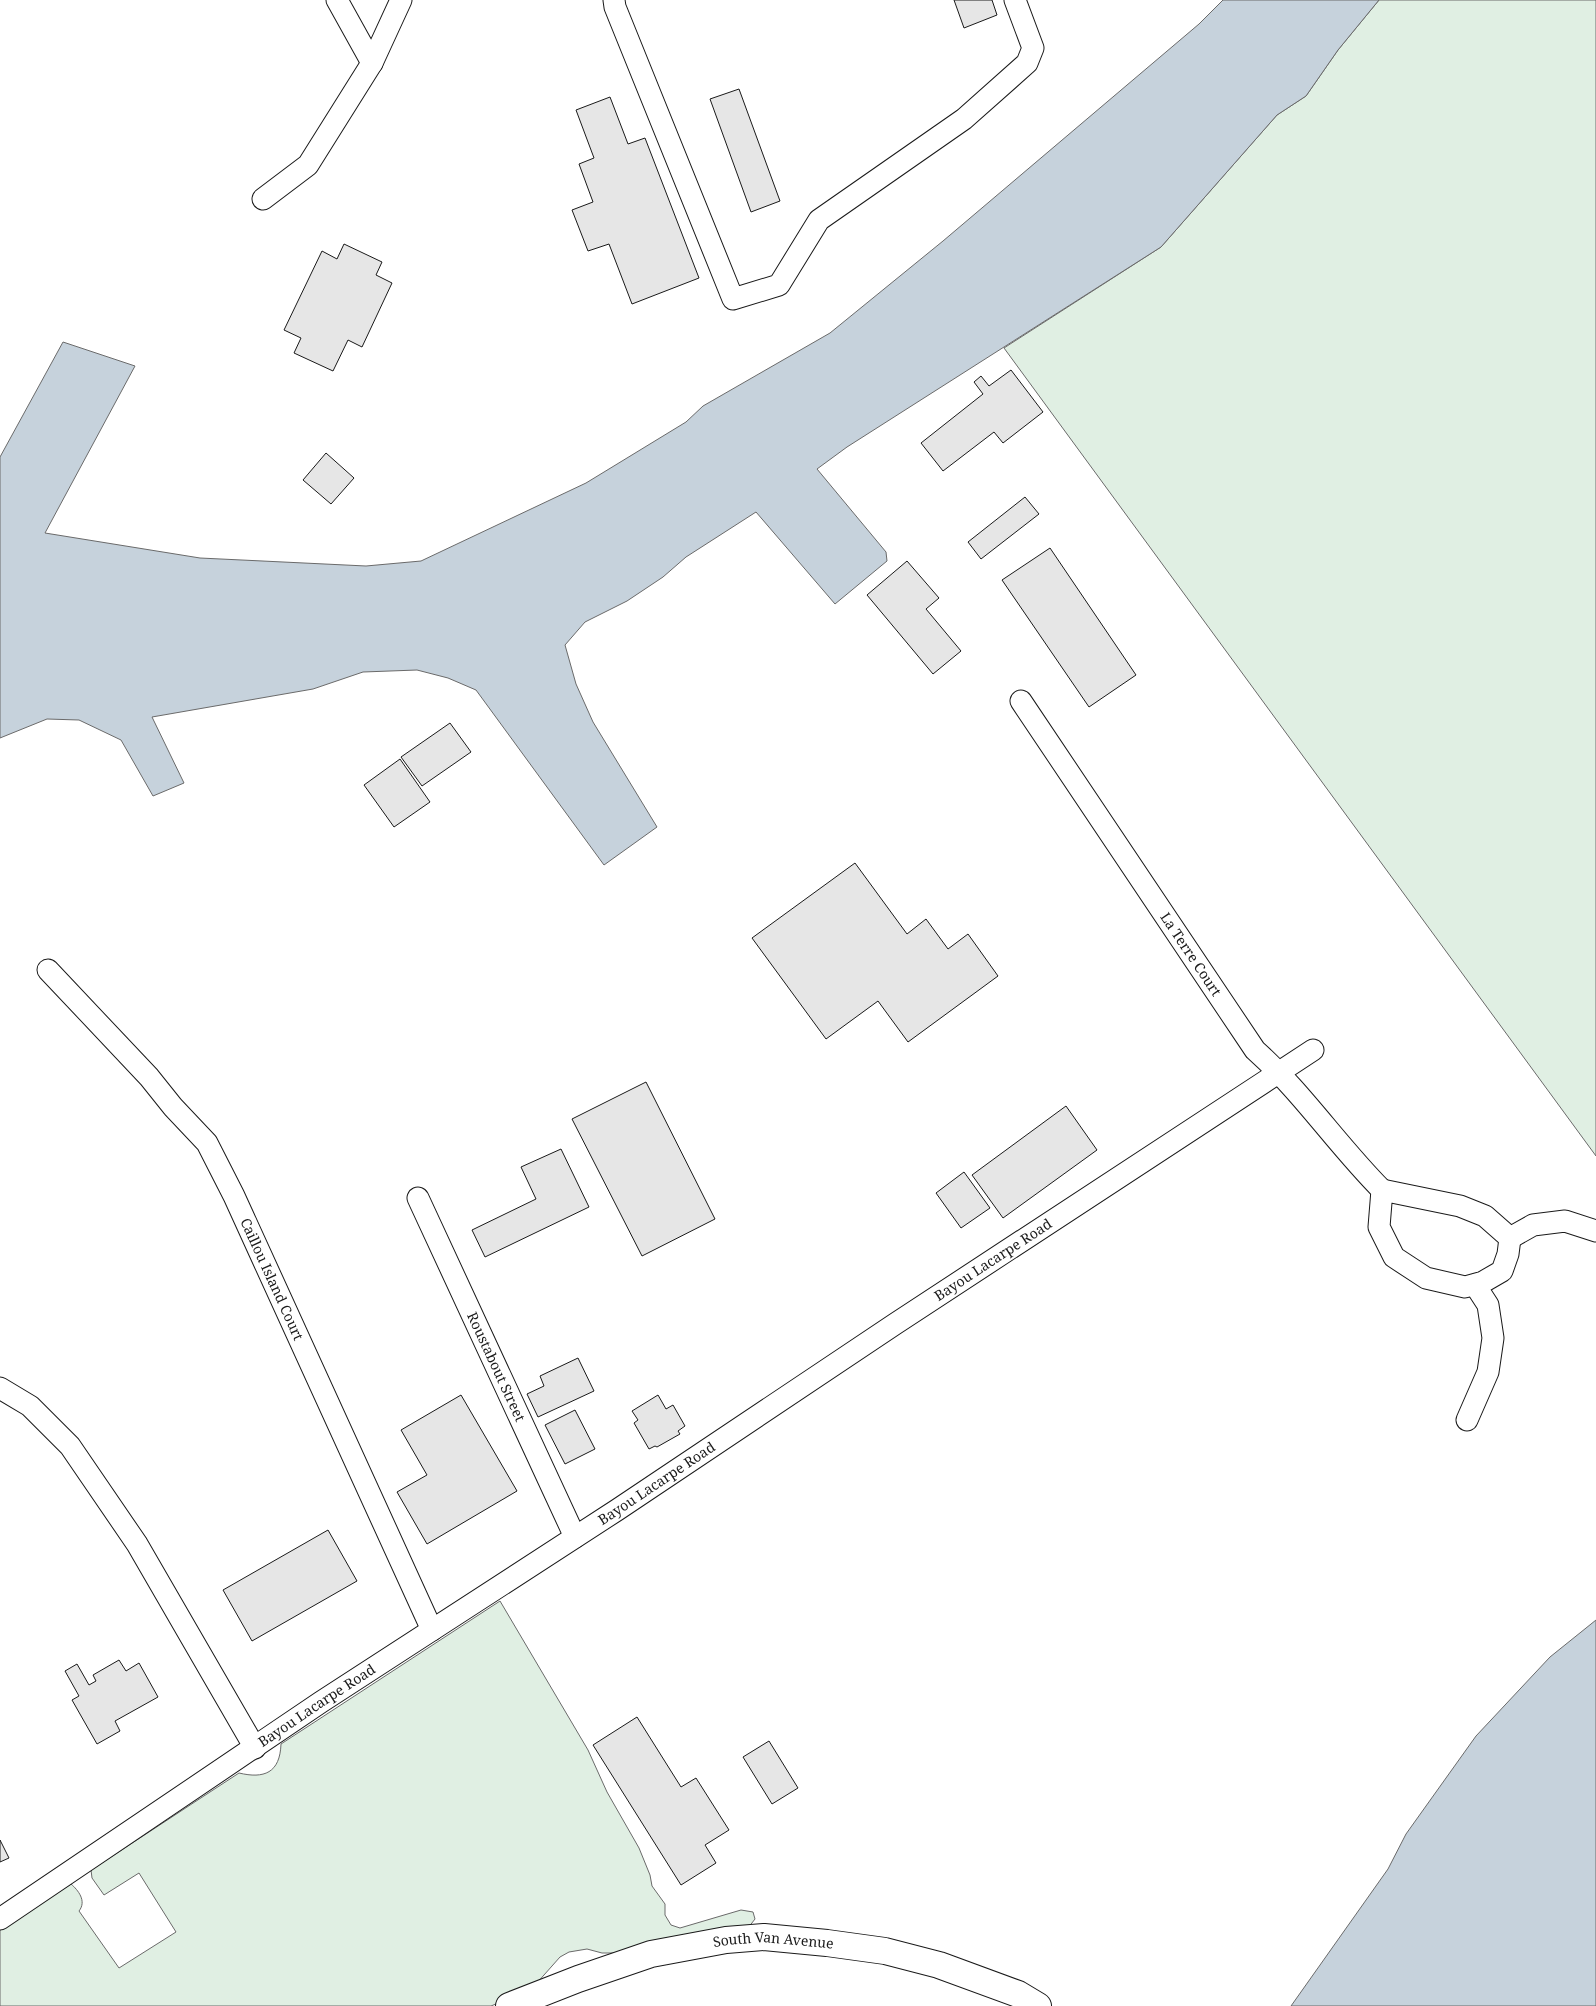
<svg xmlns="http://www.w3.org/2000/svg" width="1596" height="2006" font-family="'Noto Serif',serif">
<rect width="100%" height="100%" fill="#fff"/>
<path fill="#e0efe3" stroke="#6a6a6a" d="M1379 0H1596V1156L1004 348 1161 247 1277 115 1306 96 1338 50Z
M500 1601 588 1750 607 1792 639 1848 650 1875 652 1886 665 1904V1915L671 1925 680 1928 741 1910 753 1912 755 1919 748 1928 624 1953H602L587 1949 569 1952 560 1957 536 1984 525 1992 491 2006H0V1930L71 1884C78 1890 87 1901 79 1911L119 1968 176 1932 139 1873 104 1895 92 1878 91 1870 239 1773C264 1779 280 1773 281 1744Z"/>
<path fill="#c6d2dc" stroke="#6a6a6a" d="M1223 0H1379L1338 50 1306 96 1277 115 1161 247 847 447 817 469 886 552 887 561 835 604 756 512 686 557 663 577 627 601 585 622 565 645 576 684 593 722 657 827 604 865 476 690 448 678 417 670 363 672 313 689 152 717 184 783 153 796 121 740 79 720 47 719 0 738V457L63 342 135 366 45 533 200 558 366 566 421 561 586 483 686 422 703 406 830 333 943 241 1199 24Z
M1596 1620V2006H1291L1388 1869 1406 1834 1476 1736 1550 1657Z"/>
<path fill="#e6e6e6" stroke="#1a1a1a" d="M954 0H992L997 15 964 28Z
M739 89 780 201 751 212 710 99Z
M610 97 628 144 645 138 699 278 632 304 609 244 588 251 572 210 593 202 579 164 594 158 576 110Z
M344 244 382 262 376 275 392 283 362 347 348 340 333 371 294 353 301 338 284 330 322 251 337 259Z
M1011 370 1043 412 1003 443 994 432 943 471 921 443 983 394 974 382 981 376 989 386Z
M326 453 354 478 331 504 303 480Z
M1025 497 1039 514 981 559 968 542Z
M1050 548 1136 675 1089 707 1002 580Z
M907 561 939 598 926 609 961 651 933 674 867 595Z
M450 723 471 752 422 786 401 757Z
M400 759 430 802 394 827 364 785Z
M855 863 907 934 926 919 948 949 968 934 998 976 908 1042 878 1001 826 1039 752 938Z
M646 1082 715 1219 642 1256 572 1119Z
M1066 1106 1097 1150 1003 1218 972 1175Z
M561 1149 589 1207 485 1257 472 1230 536 1199 521 1167Z
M964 1172 990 1208 961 1228 936 1193Z
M578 1358 594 1391 538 1417 527 1394 544 1386 540 1376Z
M461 1395 517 1491 427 1544 397 1492 427 1475 401 1430Z
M658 1395 666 1409 673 1405 685 1426 678 1431 680 1434 657 1447 655 1446 649 1449 634 1423 638 1420 632 1411Z
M575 1410 595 1449 565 1464 545 1425Z
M328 1530 357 1581 252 1641 223 1590Z
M119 1660 126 1671 139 1663 158 1697 115 1721 120 1731 97 1744 72 1700 79 1696 65 1671 77 1664 89 1685 96 1681 93 1675Z
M637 1717 681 1787 696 1778 729 1830 705 1845 716 1863 681 1885 593 1745Z
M769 1741 798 1788 772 1804 743 1757Z
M0 1840 9 1858 0 1862Z"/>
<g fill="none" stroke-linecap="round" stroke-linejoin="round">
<g stroke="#1a1a1a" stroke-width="23">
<g id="minor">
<path d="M337 0 372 63"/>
<path d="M614 0 615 7 733 299 779 285 819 220 964 119 1027 63 1033 48 1015 0"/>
<path d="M263 199 308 165 372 63 401 0"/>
<path id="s1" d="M1021 701 1255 1050C1302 1092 1338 1146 1382 1190"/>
<path id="s2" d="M48 970 149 1077 173 1107 207 1143 234 1196 432 1630"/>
<path d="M1382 1190 1460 1206 1485 1216 1510 1238 1508 1254 1502 1271 1483 1282 1465 1287 1426 1278 1394 1257 1379 1227Z"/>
<path id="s3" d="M418 1198 575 1537"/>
<path d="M1510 1238 1533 1225 1565 1221 1596 1231"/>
<path d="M0 1388 30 1406 70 1446 137 1544 255 1748"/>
<path d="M1467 1420 1488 1372 1493 1338 1488 1305 1475 1285"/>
<path id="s4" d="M0 1919 321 1702 617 1510 895 1324 1313 1050"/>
</g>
</g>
<g stroke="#1a1a1a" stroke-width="28">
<g id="major">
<path id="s5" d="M509 2006 578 1979 651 1954 726 1940 764 1937 827 1943 885 1951 939 1965 1018 1994 1038 2006"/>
</g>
</g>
<use href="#minor" stroke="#fff" stroke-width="21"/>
<use href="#major" stroke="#fff" stroke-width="26"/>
</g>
<g text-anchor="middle" stroke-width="4" stroke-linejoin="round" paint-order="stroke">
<g font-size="14" fill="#1a1a1a" stroke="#fff">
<text dy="5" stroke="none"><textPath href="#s1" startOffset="305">La Terre Court</textPath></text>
<text dy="5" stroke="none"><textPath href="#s4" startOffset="1192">Bayou Lacarpe Road</textPath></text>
<text dy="5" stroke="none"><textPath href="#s2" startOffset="386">Caillou Island Court</textPath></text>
<text dy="5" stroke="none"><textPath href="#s3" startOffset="186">Roustabout Street</textPath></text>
<text dy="5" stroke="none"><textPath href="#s4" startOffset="788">Bayou Lacarpe Road</textPath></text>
<text dy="5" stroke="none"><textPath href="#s4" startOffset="382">Bayou Lacarpe Road</textPath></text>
<text dy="5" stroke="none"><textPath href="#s5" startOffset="275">South Van Avenue</textPath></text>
</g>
</g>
</svg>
